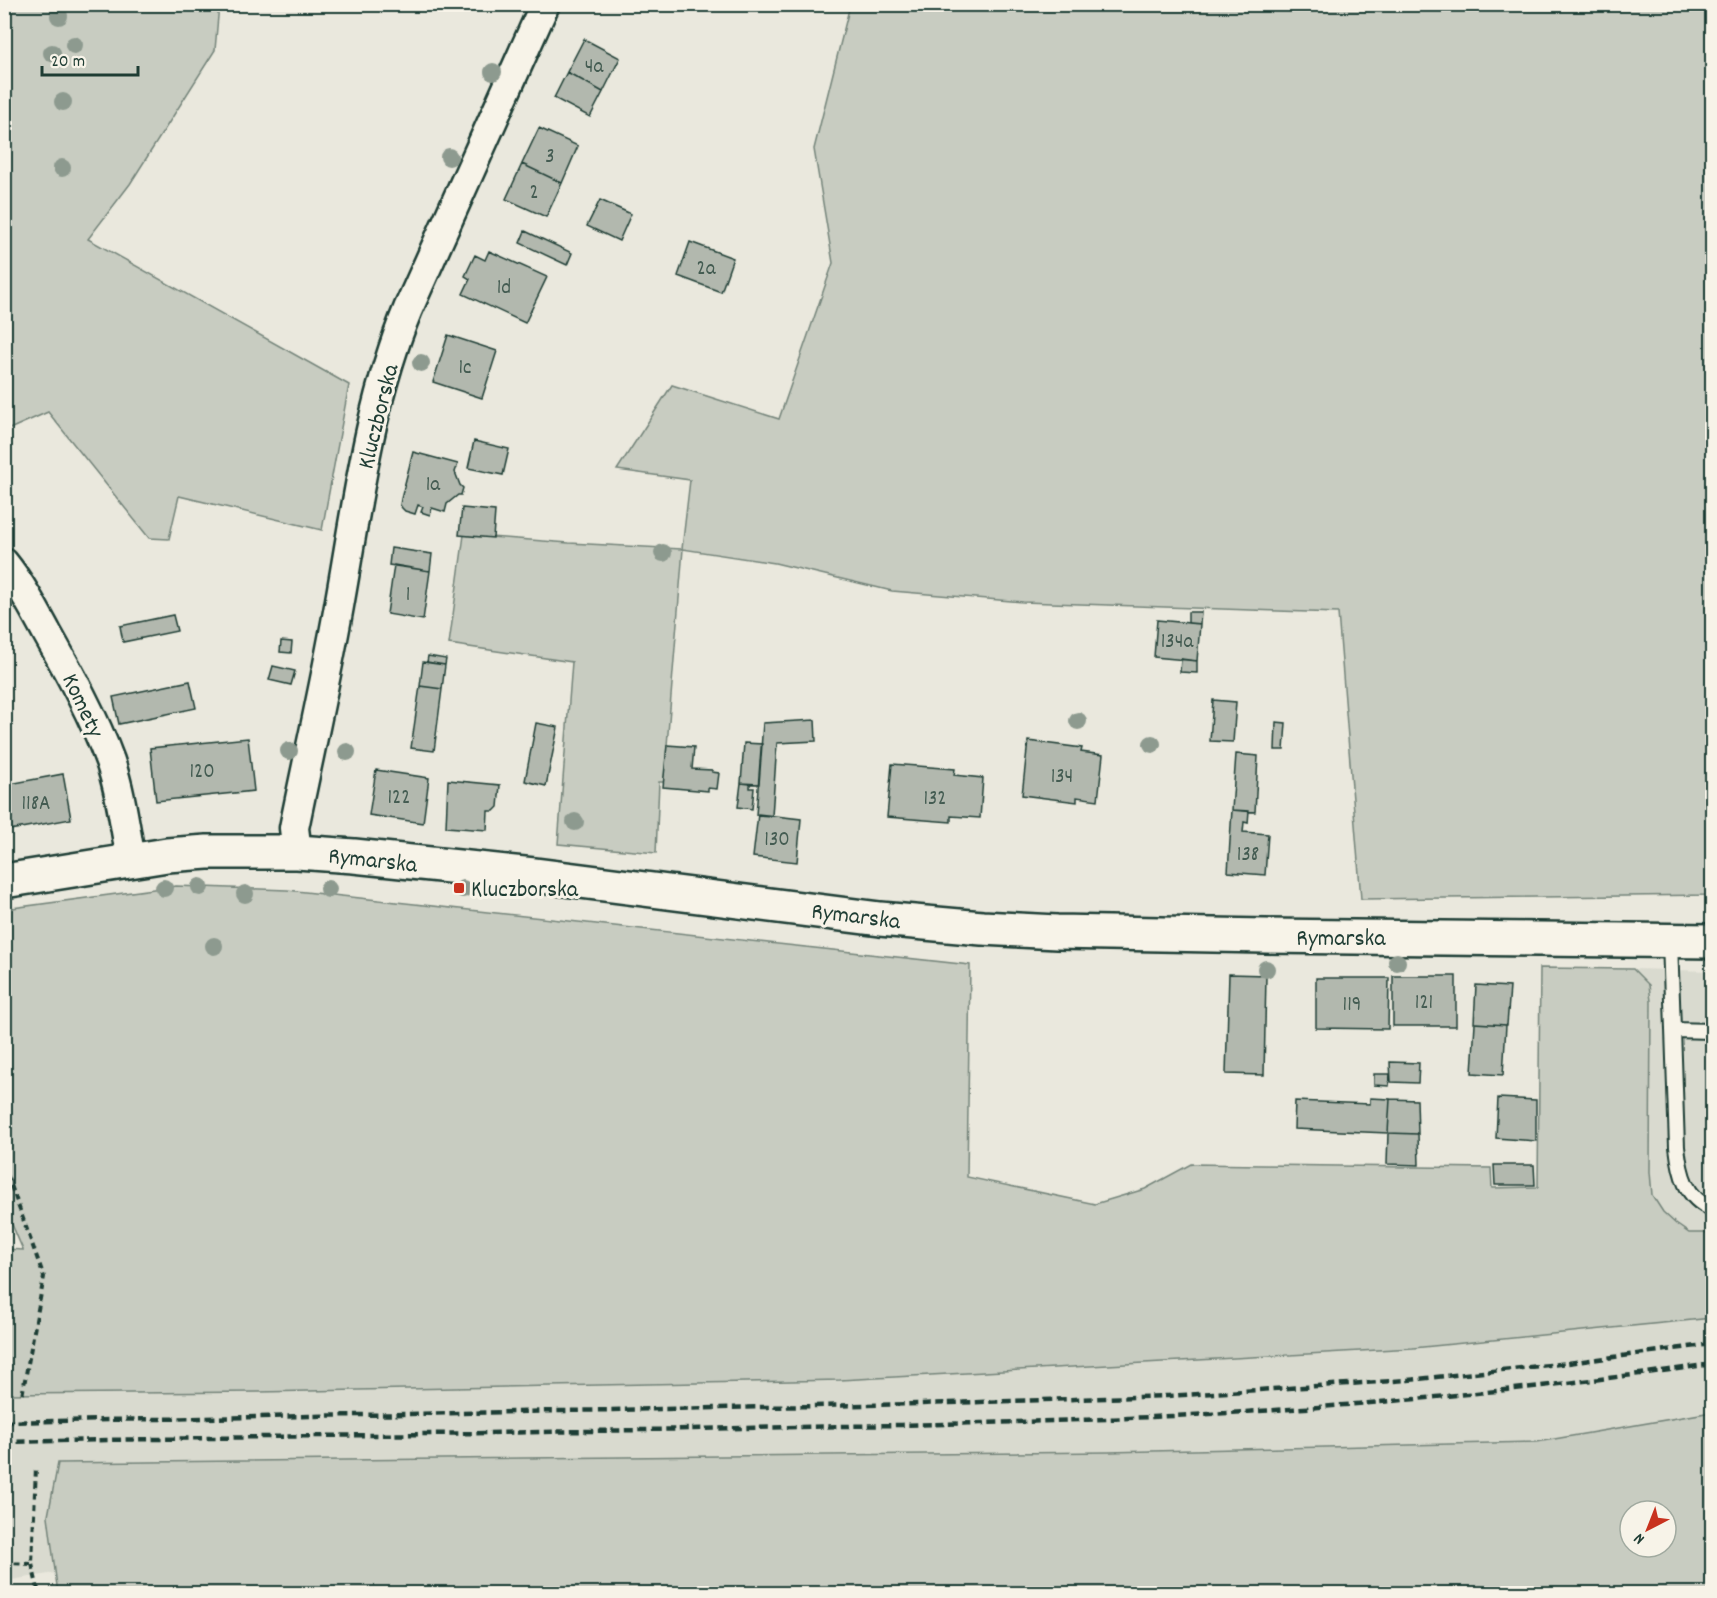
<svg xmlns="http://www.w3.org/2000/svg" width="1717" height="1598" font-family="Dekko,sans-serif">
<rect width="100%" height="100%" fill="#eae8dd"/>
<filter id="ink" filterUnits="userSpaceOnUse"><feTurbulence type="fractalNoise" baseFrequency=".0167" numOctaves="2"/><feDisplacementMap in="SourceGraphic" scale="12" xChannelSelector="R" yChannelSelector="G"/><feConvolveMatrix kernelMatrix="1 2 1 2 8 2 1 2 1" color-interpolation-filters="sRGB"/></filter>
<g filter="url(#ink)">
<path fill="#d9dacf" d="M1633 969 1712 971V1233H1689L1676 1224 1662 1212 1652 1195 1650 1172 1651 1001 1649 985Z
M1712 1318V1412L1537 1442 1109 1452 58 1463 48 1516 55 1573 5 1581 4 1394 259 1392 840 1380 1413 1348Z"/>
<path fill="#c8ccc1" stroke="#74847a" stroke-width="1.5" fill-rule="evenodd" d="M5 4 219 5 215 50 130 184 88 239 349 385 322 530 179 496 169 539 149 538 48 412 5 431Z
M850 5H1712V895L1361 899 1338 613 1023 602 892 591 775 563 683 549 664 782H659L656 853 558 844 572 662 449 644 464 535 569 543 682 549 690 480 617 470 672 385 779 419 833 263 814 149Z
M176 886 287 890 970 965 967 1177 1095 1204 1145 1189 1191 1164 1491 1168 1492 1188 1538 1187 1540 968 1633 969 1649 985 1651 1001 1650 1172 1652 1195 1663 1212 1676 1224 1689 1233H1712V1318L1413 1348 840 1380 259 1392 5 1394V1249L23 1250 5 1208V909Z
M1712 1412V1593L58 1594 48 1516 58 1463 1109 1452 1537 1442ZM1630 1511H1666V1547H1630Z"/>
<path fill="#b2b8ae" stroke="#1f3d34" stroke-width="1.5" d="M584 39 620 58 603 92 567 72Z
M567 72 603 92 590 117 554 98Z
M539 128 578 146 562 183 522 164Z
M522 164 562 183 546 217 506 199Z
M600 200 631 214 619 241 587 226Z
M525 231 572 253 567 265 520 243Z
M690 242 733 258 721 292 678 276Z
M489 251 547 277 525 323 463 294 470 279 465 276 475 255 485 260Z
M448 335 497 351 482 398 433 382Z
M474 441 509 449 503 475 468 468Z
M413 452 458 464 455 472 460 485 463 488 461 495H458L447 504 445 512 432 508 430 515 421 512 423 507 418 505 415 514 405 511 402 508 400 505 401 499Z
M462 508 495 511 493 538 459 535Z
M391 548 432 554 430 571 389 565Z
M394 565 430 571 423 620 387 614Z
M1188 612H1201L1200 624 1188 623Z
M173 615 177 631 123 642 120 626Z
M1157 620 1200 624 1197 661 1154 657Z
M281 641 292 642 291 653 280 652Z
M428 656 446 659 445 665 427 662Z
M1181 659 1197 661V673L1180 672Z
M423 662 445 665 442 689 420 686Z
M273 666 295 671 291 685 269 680Z
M190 681 196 708 119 724 113 697Z
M420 686 442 689 434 751 411 748Z
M1213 700 1236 702 1233 742 1210 741Z
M815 720 816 741 777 743 772 816 756 815 763 723Z
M1276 722 1286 723 1284 750H1275Z
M536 723 558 727 546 786 525 781Z
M248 738 254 791 156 801 150 748Z
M1028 741 1082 748 1081 752 1103 755 1098 800 1077 797V802L1022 795Z
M744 743 762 744 759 784 741 783Z
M667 745 694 747 692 769 712 770V772L719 773 717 789 708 788V791L663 787Z
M1236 754 1258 756 1255 812 1232 810Z
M892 764 955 769 954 775 983 778 980 818 951 816V822L887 817Z
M376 770 429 778 423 823 369 815Z
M63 774 71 819 4 831V785Z
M448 780 500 785 498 807 494 811H488L487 830 446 827Z
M741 783 750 784V788H754L752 809 738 807Z
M1232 810 1249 811 1248 823 1244 822 1243 832 1268 834 1265 875 1228 872Z
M758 814 801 819 797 862 753 857Z
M1229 974 1266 975 1264 1075 1226 1074Z
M1393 976H1456V1026H1393Z
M1316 978H1389L1388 1029 1316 1028Z
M1476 985 1510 987 1507 1025 1474 1023Z
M1475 1023 1506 1025 1503 1075 1472 1073Z
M1390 1062 1419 1063 1418 1083 1391 1082Z
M1374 1074H1390L1389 1086 1374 1085Z
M1370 1098 1390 1099 1388 1133 1294 1129 1295 1101 1370 1104Z
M1498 1098 1536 1100V1141L1496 1138Z
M1390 1099 1417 1100 1418 1134 1388 1133Z
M1388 1133 1418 1134 1419 1165 1387 1164Z
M1494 1165H1534L1535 1185H1495Z"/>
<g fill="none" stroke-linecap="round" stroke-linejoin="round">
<g stroke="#1f3d34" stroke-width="18">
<path id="lane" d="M1670 941 1677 1147C1680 1173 1685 1198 1712 1209
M1673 1030 1712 1031"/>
</g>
<g stroke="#1f3d34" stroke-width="33">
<path id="street" d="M4 563C21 584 34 609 47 633 70 674 94 717 110 761 121 793 125 827 131 860
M297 852 294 828C309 754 326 680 339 606 357 506 369 403 408 309L545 4"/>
</g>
<g stroke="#1f3d34" stroke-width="38">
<path id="primary" d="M4 881 167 855 207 852H297L354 856 534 875 880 919 982 928 1057 932 1265 936 1712 941"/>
</g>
<path stroke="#1f3d34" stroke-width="4" stroke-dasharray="6 4.5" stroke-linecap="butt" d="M4 1166 44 1277 22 1396
M4 1563 32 1564 36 1467
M32 1564 39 1594"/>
<use href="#lane" stroke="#f7f3e8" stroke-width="14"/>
<use href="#street" stroke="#f7f3e8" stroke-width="28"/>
<use href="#primary" stroke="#f7f3e8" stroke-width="33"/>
<path stroke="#1f3d34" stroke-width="4.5" stroke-dasharray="9 4.5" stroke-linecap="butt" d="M4 1422 918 1404 1168 1396 1408 1380 1568 1363 1712 1344
M4 1442C251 1437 497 1433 744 1428 893 1425 1042 1423 1191 1415 1365 1406 1539 1389 1712 1364"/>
</g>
<g fill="#8d9a8f">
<circle cx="59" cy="16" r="9"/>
<circle cx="74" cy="45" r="9"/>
<circle cx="52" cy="53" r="9"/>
<circle cx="493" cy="72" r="9"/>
<circle cx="63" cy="102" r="9"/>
<circle cx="449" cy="157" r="9"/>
<circle cx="62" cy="168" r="9"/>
<circle cx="421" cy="363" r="9"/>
<circle cx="663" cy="553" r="9"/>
<circle cx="1078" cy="721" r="9"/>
<circle cx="1152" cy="744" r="9"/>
<circle cx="289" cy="751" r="9"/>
<circle cx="347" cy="752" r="9"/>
<circle cx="575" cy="822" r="9"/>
<circle cx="200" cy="887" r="9"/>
<circle cx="164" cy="888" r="9"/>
<circle cx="328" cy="889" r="9"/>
<circle cx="463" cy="889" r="9"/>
<circle cx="245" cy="894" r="9"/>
<circle cx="214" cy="946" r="9"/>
<circle cx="1397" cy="962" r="9"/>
<circle cx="1266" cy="969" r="9"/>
</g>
</g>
<rect fill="#c8321e" stroke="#f7f3e8" stroke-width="2" x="453" y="882" width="12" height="12" rx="3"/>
<g text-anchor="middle" stroke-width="6" stroke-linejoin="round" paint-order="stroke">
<g font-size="21" fill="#445c52">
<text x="594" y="72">4a</text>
<text x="550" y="162">3</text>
<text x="534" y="198">2</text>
<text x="706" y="274">2a</text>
<text x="504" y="293">1d</text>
<text x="465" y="373">1c</text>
<text x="433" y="490">1a</text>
<text x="408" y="600">1</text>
<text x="1177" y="647">134a</text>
<text x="202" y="777">120</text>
<text x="1062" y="782">134</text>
<text x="399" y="803">122</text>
<text x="935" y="804">132</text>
<text x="36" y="809">118A</text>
<text x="777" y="845">130</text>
<text x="1248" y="860">138</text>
<text x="1424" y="1008">121</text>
<text x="1352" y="1010">119</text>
</g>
<g font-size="24" fill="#1f3d34" stroke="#f7f3e8">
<text transform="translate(377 416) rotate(-76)" y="8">Kluczborska</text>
<text transform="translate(84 705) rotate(65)" y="8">Komety</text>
<text transform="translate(373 859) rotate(6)" y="8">Rymarska</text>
<text transform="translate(856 915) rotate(7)" y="8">Rymarska</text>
<text x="1341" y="945">Rymarska</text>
</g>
<g font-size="24" fill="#1f3d34" stroke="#f7f3e8" text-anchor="start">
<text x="471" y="896">Kluczborska</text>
</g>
</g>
<rect width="1717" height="1598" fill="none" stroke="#f7f3e8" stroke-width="24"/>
<rect x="12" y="12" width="1693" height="1574" fill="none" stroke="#1f3d34" stroke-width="2" filter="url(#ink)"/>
<g transform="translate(1648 1529) rotate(222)"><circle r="28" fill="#f7f3e8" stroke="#a1aaa0" stroke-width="1.5"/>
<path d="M0-4.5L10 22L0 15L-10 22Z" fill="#c8321e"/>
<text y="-9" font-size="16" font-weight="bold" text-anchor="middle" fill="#1f3d34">N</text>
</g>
<path d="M42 66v9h96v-9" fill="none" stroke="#1f3d34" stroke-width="3"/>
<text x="51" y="66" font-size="18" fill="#1f3d34" stroke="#f7f3e8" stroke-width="4.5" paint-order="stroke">20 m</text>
</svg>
